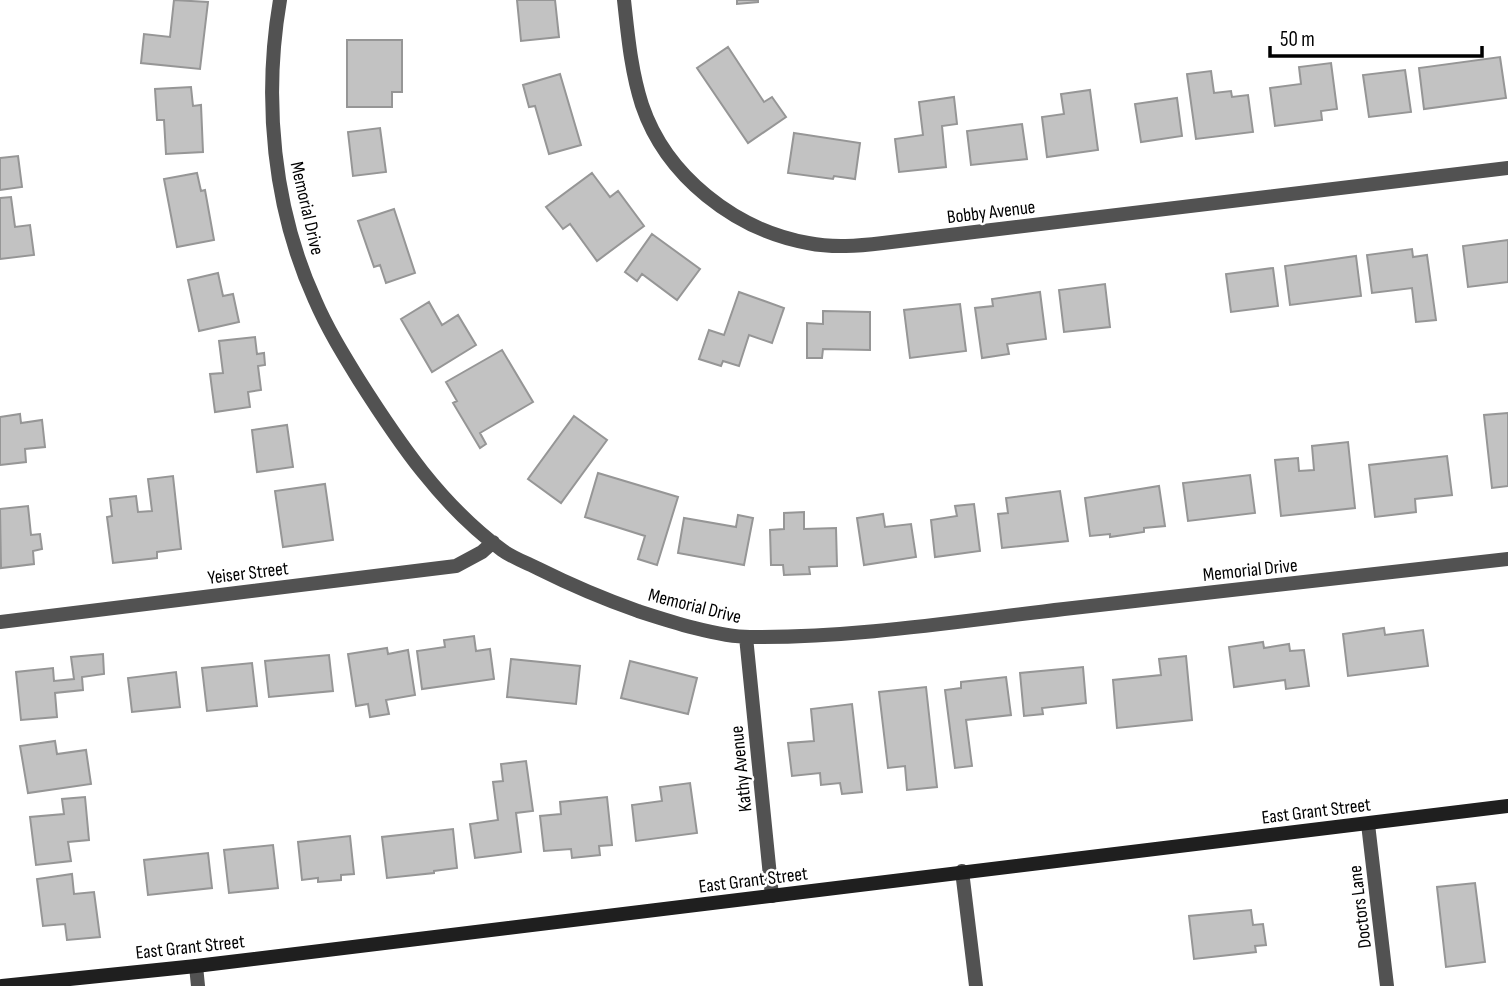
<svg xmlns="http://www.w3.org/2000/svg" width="1508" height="986" font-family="'Sofia Sans Condensed',sans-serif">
<rect width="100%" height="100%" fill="#fff"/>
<path fill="#c2c2c2" stroke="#969696" stroke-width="2" d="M174 0 208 2 200 69 141 63 144 34 170 37Z
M517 0H555L559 37 521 41Z
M737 0H758V2L737 4Z
M347 40H402V92H392V107H347Z
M728 47 764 102 772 97 786 117 748 143 697 68Z
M1500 57 1506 98 1424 109 1419 68Z
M1331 63 1337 109 1321 111 1322 120 1275 126 1270 88 1301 84 1299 67Z
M1405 70 1411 112 1369 117 1363 75Z
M1211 71 1214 93 1231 91 1232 97 1248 95 1253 132 1196 139 1187 74Z
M560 74 581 145 549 154 535 106 529 107 523 85Z
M191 87 193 106 201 105 203 152 166 154 164 120H157L155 89Z
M1090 90 1098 150 1047 157 1042 117 1064 114 1061 94Z
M954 97 957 124 942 126 946 167 899 172 895 139 923 135 919 102Z
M1177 98 1182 136 1141 142 1135 104Z
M1022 124 1027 159 971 165 967 131Z
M380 128 386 172 353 176 348 132Z
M794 133 860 143 855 179 834 176 833 179 788 173Z
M18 156 22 187 0 190V158Z
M197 173 201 191 205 190 214 240 177 247 164 179Z
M592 173 610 197 618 191 644 226 597 261 570 224 563 229 546 207Z
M11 197 15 227 30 225 34 255 0 259V198Z
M394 209 415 273 386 283 380 265 374 267 358 221Z
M652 234 700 269 677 300 642 274 637 281 625 272Z
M1508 240V282L1468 287 1463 246Z
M1412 249 1413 257 1427 255 1436 320 1416 322 1412 288 1372 293 1367 255Z
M1356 256 1361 296 1290 305 1285 266Z
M1273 268 1278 306 1231 312 1226 274Z
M218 273 223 296 233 294 239 322 199 331 188 280Z
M1105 284 1110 327 1064 332 1059 290Z
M739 292 784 308 772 343 749 335 739 366 723 361 721 366 699 359 709 330 724 335Z
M1040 292 1046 339 1007 344 1009 354 982 358 975 308 993 306 992 299Z
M429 302 442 325 458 315 476 345 432 372 401 319Z
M960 304 966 351 910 358 904 310Z
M823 311 870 312V350L823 349 822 358H807V323L823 324Z
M255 337 257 354 264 353 265 365 258 366 261 390 248 392 250 407 215 412 210 374 223 373 219 341Z
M502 350 533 402 480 433 486 444 480 448 453 403 457 401 446 382Z
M1508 413V486L1492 488 1484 415Z
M20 414 21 423 42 420 45 447 25 449 26 462 0 465V417Z
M574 416 607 440 561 503 528 479Z
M287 425 293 467 257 472 252 430Z
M1348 442 1355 508 1281 516 1275 460 1298 458 1299 471 1314 470 1312 446Z
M1447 456 1452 495 1415 499 1416 512 1375 517 1369 465Z
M598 473 678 497 657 565 638 559 645 536 585 517Z
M1250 475 1255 513 1188 521 1183 483Z
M173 476 181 549 157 552V558L113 563 107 517 112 516 110 499 136 496 138 512 152 511 148 479Z
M325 484 333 540 283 547 275 491Z
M1159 486 1165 526 1144 528V532L1110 537V534L1090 536 1085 498Z
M1060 491 1068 541 1002 548 998 514 1008 513 1006 498Z
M974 504 980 551 935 557 931 520 957 516 955 506Z
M28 506 31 535 40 534 42 549 33 551 34 564 1 568 0 509Z
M804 512V529L836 528 837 566 809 567 810 574 784 575 783 565H771L770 530 784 529V513Z
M883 514 885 527 911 524 916 557 864 565 857 518Z
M738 515 753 518 744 565 678 553 684 518 736 527Z
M1384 628 1385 635 1423 630 1428 666 1348 676 1343 634Z
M474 636 476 651 490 649 494 679 422 689 417 651 445 647 444 640Z
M1263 642 1264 648 1289 644 1290 651 1304 650 1309 686 1286 689 1285 680 1234 687 1229 647Z
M387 648 388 654 408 650 415 695 386 700 389 714 370 717 368 704 356 706 348 654Z
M103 654 104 674 82 677 83 690 55 693 57 717 21 720 16 672 53 668 54 681 74 679 71 657Z
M329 655 333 691 269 697 265 661Z
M1186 656 1192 720 1117 728 1113 680 1161 675 1159 659Z
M511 659 580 666 576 704 507 697Z
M630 661 697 678 688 714 621 698Z
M252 663 257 706 207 711 202 668Z
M1083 667 1086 703 1042 708 1043 714 1024 716 1020 673Z
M176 672 180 707 132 712 128 678Z
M1006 677 1011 715 966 720 972 766 955 768 945 690 961 688V682Z
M926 687 937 787 907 790 905 766 888 768 879 692Z
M852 704 862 792 842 794 840 783 821 785 820 773 792 776 788 743 814 741 811 709Z
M55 741 57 754 86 750 91 784 28 793 20 746Z
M526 761 533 811 516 813 521 852 475 858 470 824 498 820 493 782 503 781 501 764Z
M690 783 697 833 636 841 632 805 662 801 660 787Z
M85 797 89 840 68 842 71 861 36 865 30 817 64 814 62 799Z
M607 797 612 845 599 846 600 855 572 858 571 849 544 851 540 816 561 814 560 802Z
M453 829 457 868 434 871V873L387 878 382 837Z
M350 836 354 874 341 875V880L318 882V878L302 880 298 842Z
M273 845 278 888 229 893 224 850Z
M208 853 212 888 148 895 144 860Z
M72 874 74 894 94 892 100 937 67 940 65 924 43 926 37 879Z
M1475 883 1485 962 1446 967 1437 887Z
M1251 910 1253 925 1263 924 1266 945 1255 946 1256 952 1194 959 1189 916Z"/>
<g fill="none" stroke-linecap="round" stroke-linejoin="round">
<path stroke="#525252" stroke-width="14" d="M962 871 976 986
M196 966 198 986"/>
<path stroke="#525252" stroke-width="14" d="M280 0C263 99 273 208 315 300 327 328 343 354 359 380 399 443 441 505 502 550 513 558 527 563 539 569 571 585 604 599 638 611 669 621 718 637 750 637 855 638 960 621 1064 609 1212 593 1360 576 1508 559
M624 0C628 36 631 71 642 105 666 176 735 230 808 243 833 248 858 246 883 243L1508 168
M0 622 456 566 482 552 493 542
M746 637 772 896
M1368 824 1387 986"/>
<path stroke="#1f1f1f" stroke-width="14" d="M2 986 196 966 1508 806"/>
</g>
<g text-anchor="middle" stroke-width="5" stroke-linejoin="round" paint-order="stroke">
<g font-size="19" fill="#000" stroke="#fff">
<text transform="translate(308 208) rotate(77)" y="7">Memorial Drive</text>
<text transform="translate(991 211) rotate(-7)" y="7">Bobby Avenue</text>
<text transform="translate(1250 569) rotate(-6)" y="7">Memorial Drive</text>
<text transform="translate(248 572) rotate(-7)" y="7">Yeiser Street</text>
<text transform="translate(695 605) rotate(14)" y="7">Memorial Drive</text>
<text transform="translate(740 769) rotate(-96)" y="7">Kathy Avenue</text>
<text transform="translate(1316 810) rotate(-7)" y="7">East Grant Street</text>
<text transform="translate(753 879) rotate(-7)" y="7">East Grant Street</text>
<text transform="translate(1359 907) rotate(-97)" y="7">Doctors Lane</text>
<text transform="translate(190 946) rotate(-6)" y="7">East Grant Street</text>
</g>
</g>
<path d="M1270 46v10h212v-10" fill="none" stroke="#000000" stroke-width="3.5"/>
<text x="1280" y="46" font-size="21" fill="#000000" stroke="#ffffff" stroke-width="5" paint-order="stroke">50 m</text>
</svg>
